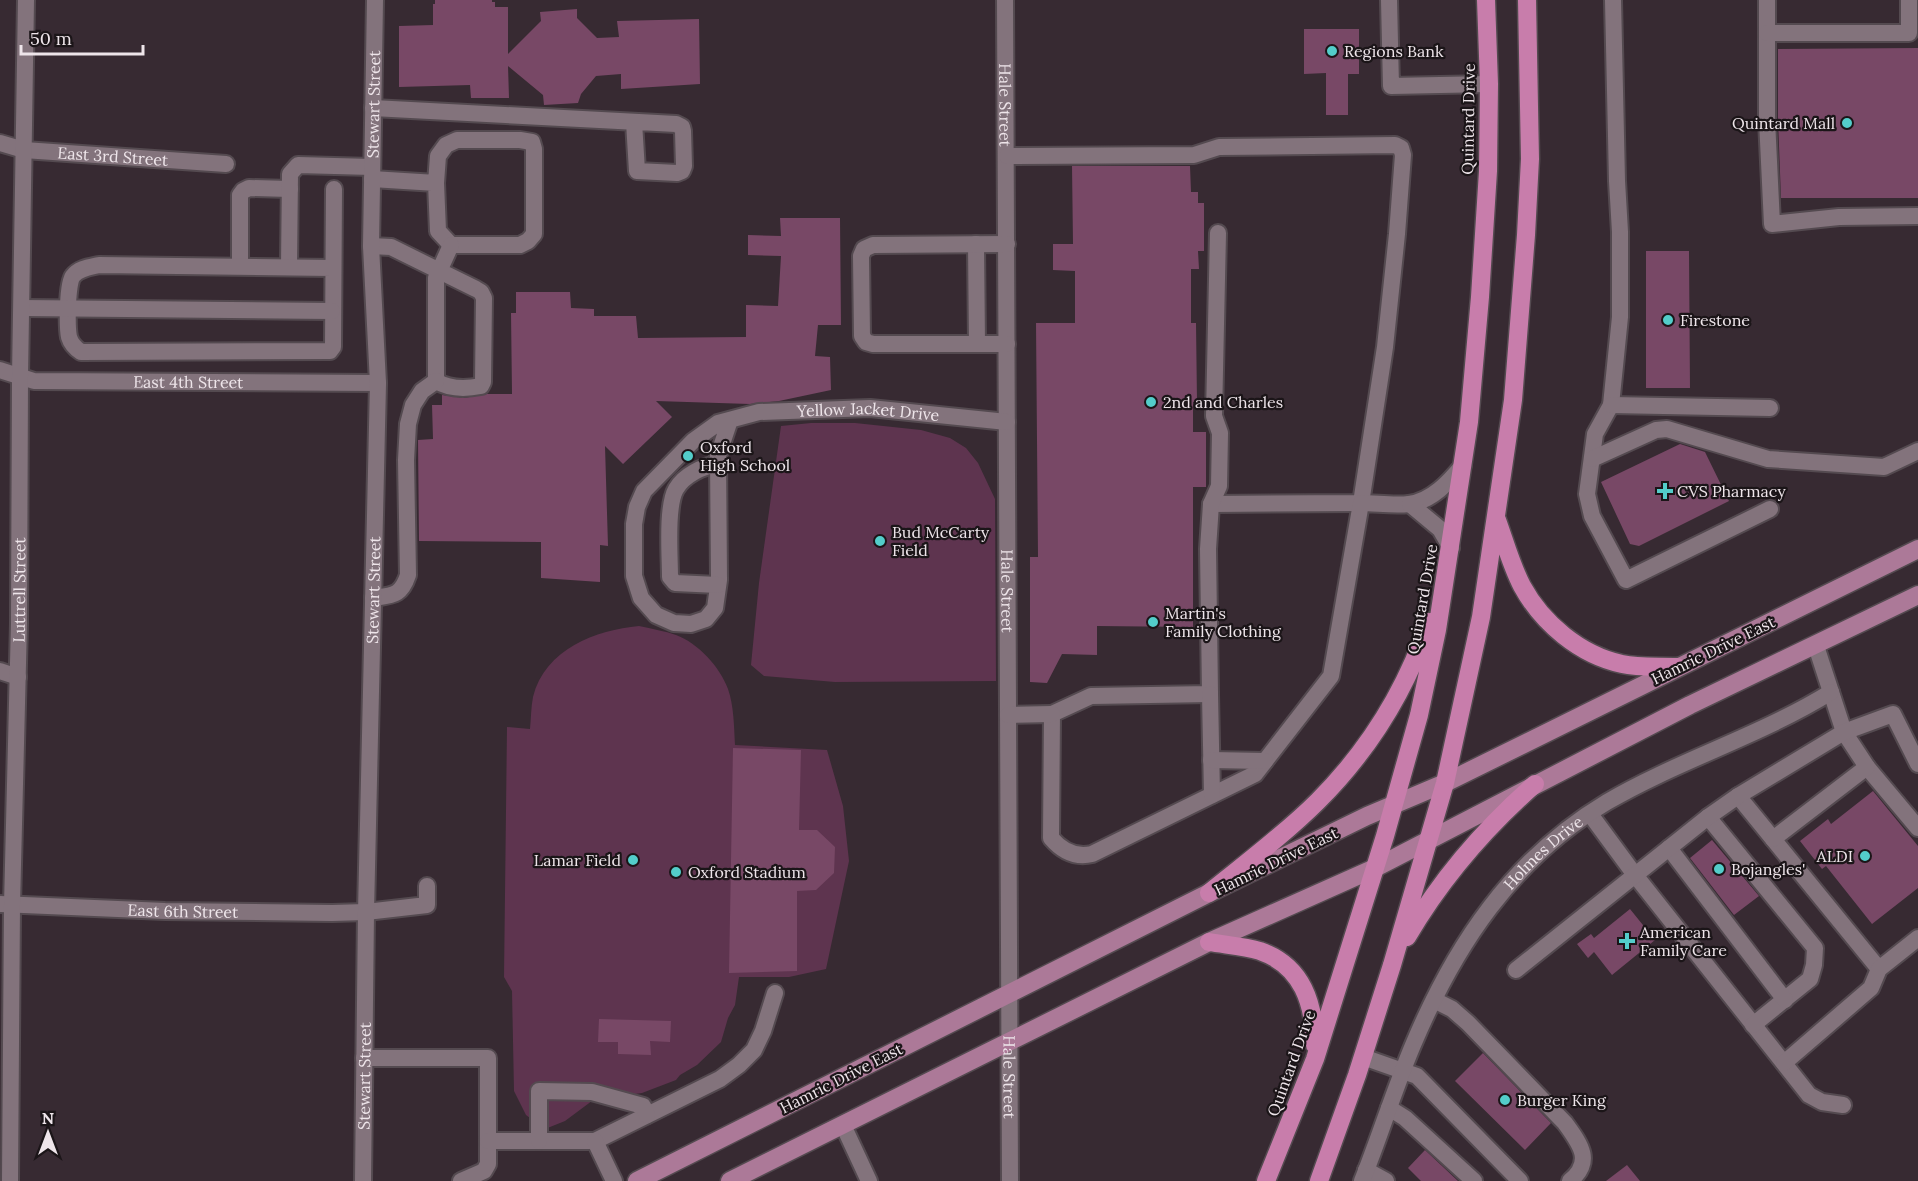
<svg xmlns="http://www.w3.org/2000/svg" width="1918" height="1181" font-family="Lora,serif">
<rect width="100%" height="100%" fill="#372a32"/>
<path fill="#5e344f" d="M811 423H855L921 430 950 438 966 448 978 463 995 499 996 681 835 682 764 676 751 665 759 583 781 426Z
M639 626C652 629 665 631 676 635 698 643 720 667 728 689 734 706 734 727 735 745L827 750 843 806 849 861 826 969 789 977H739L735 1005 728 1018 721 1042 697 1065 680 1075 676 1080 642 1093 621 1096 608 1089 565 1121 545 1129 526 1115 514 1091 512 991 504 977 507 727 530 729C531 719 531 707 533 697 545 649 596 630 639 626Z"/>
<path fill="#784866" d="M435 0H492V2H495V7H508V54L541 21 540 12 577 9V18L597 38 619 37 617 21 699 19 700 84 621 89V74L596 76 581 94 578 103 544 105 543 95 508 66 509 98H471L470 85 399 87V26L433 25V4H435Z
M1304 29H1359V74H1348V115H1326V73L1304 74Z
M1918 48V198H1781L1778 120V49Z
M1072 166H1190L1191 192H1198V203H1204V251H1198L1199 269H1191V323H1196L1197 402H1193V432H1206V487H1193V627L1097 626V655L1062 654 1047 683 1030 682V557H1038L1036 323H1075V271L1053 270V244H1073Z
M780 218H840L841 325H818L815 356 830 357 831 390 779 401 750 404 656 401 672 417 623 464 605 446 608 546 600 545V582L541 578V542L419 541 418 440 433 439 432 405H442V395L464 398 487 394H512L511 313H516V292H570L571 308 594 309V316H636L638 338 746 337V305L778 306 781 256 748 255V235L781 236Z
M1646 251H1689L1690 388H1646Z
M1680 444 1705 452 1729 501 1639 546 1630 544 1601 482Z
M733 748 801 750 799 830H817L835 847 834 873 816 890 797 891V971L729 973Z
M1873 791 1918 846V888L1872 924 1826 866 1822 869 1800 841 1828 819 1831 824Z
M1712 840 1759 896 1734 915 1690 858Z
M1630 909 1655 940 1612 975 1594 952 1588 958 1577 944 1591 934 1594 938Z
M599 1019 671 1021 670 1042 650 1041 651 1055 618 1054V1042H598Z
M1483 1053 1551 1123 1525 1150 1455 1081Z
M1425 1150 1458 1181H1421L1408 1168Z
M1627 1165 1640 1181H1606Z"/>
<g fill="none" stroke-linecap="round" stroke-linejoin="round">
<g stroke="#544a50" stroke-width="20">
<g id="minor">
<path id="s1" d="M1005 0 1010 1181"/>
<path d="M1389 0 1391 86 1489 84"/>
<path d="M1613 0 1617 181 1620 232V317L1611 405 1595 434 1587 494 1592 516 1626 580 1770 509"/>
<path d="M1767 0V120L1772 224 1839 217 1918 216"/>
<path d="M1767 33H1909V0"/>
<path d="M373 108C474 113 575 118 676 124L682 127 683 131 684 166 682 171 677 173 637 171 634 122"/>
<path id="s2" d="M0 143 24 150 226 164"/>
<path d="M1007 156 1194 155 1219 147 1395 145 1401 148 1403 155 1397 234 1385 347 1361 503 1211 504"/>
<path d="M372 179 436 183 438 231 451 245H520L528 241 534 234V149L532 142 520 140H457L446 145 438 156 436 183"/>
<path d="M1218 233 1214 416 1220 433 1219 486 1211 504 1208 549 1210 694 1091 696 1052 714 1051 838C1062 851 1075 858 1092 854L1255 774 1331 676 1361 503C1376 503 1394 506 1409 504 1432 501 1449 482 1463 465"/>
<path d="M976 244 977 344"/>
<path d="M1007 244 873 245 864 249 861 256 862 336 866 342 873 344H1007"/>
<path d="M371 246 391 247 476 289 481 292 484 298 483 382 481 386C466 389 449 389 436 381V278L451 245"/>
<path d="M240 266V195L243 191 249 188 290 189"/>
<path d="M289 267 290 174 298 165 372 167"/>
<path d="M332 268 99 265C90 267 79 268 73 276 67 283 67 327 69 337 71 344 75 348 81 352L330 351 333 347 334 189"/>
<path d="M22 308 332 311"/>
<path id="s3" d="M0 370 34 381 378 383"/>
<path d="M1611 405 1770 408"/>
<path id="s4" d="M730 420 718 456 719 580 715 608 706 619 691 624 674 623 656 615 641 598 634 576V524L637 507 644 491 693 441 718 423 759 412 870 408 1007 422"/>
<path d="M1592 459 1656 430 1667 429 1768 459 1884 467 1918 451"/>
<path d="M1410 504 1440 529 1451 548"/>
<path d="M718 585 675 583 670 577C670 557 666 506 676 489 684 475 703 466 718 464"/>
<path d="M373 598C393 595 401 596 408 575L406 460 408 424 413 405 422 391 436 381"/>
<path d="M0 671 18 677"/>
<path d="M1210 694 1212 795"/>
<path d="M1008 715 1052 714"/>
<path d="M1211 760 1265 761"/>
<path d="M1867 767 1918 828"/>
<path d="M1738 796 1879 969"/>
<path d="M1590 814 1635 875 1809 1095 1822 1102 1843 1105"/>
<path d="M1708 817 1815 948 1814 965 1810 979 1753 1025"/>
<path d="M1773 839 1867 767 1844 732 1816 646"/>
<path d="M1669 848 1785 1000"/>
<path id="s5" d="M0 904 165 911 332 913 366 912 427 905V886"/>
<path d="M1516 970 1708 817 1738 796 1844 732 1893 714 1918 764"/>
<path d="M1434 1000 1452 1009 1468 1023 1565 1123C1580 1144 1594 1161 1570 1181"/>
<path d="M1363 1057 1417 1076 1520 1181"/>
<path d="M364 1058H488V1164L484 1171 461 1181"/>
<path d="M1784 1063 1871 988 1879 969 1918 938"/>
<path d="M1389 1108 1405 1118 1474 1181"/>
<path d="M843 1125 869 1181"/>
<path d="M488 1141H595L720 1079 739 1065 754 1050 763 1031 775 993"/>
<path d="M539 1141V1091L592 1092 643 1106 647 1115"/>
<path d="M595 1141 614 1181"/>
<path d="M1366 1170 1386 1181"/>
<path id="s6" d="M10 1181 12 905 19 623 20 377 26 0"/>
<path id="s7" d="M363 1181 366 912 378 383 371 246 375 0"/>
<path id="s8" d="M1362 1181C1380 1136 1394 1090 1413 1045 1455 945 1512 859 1607 802 1679 760 1760 736 1831 692"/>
</g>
</g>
<g stroke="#544a50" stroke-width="21">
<path id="major" d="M637 1181 1209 893 1367 816 1445 783 1918 549
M730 1181 1209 942 1375 868 1690 705 1918 595"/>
</g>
<g stroke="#544a50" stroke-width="21">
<path id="highway" d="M1497 520C1505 542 1511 565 1522 586 1542 623 1580 655 1622 664 1639 668 1659 666 1677 667
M1209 893C1246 863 1285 834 1318 801 1369 750 1406 690 1429 622
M1407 937C1441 879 1485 828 1535 784
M1209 942C1226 945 1244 946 1260 951 1303 966 1314 1004 1315 1045
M1266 1181 1315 1059 1385 836 1419 715 1437 630 1469 422 1480 297 1488 171 1489 84 1486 0
M1319 1181 1357 1075 1392 965 1445 783 1481 617 1513 400 1526 235 1530 159 1527 0"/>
</g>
<use href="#minor" stroke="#83737c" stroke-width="16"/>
<use href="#major" stroke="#ac7998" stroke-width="18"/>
<use href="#highway" stroke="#c87dab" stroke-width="18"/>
</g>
<g fill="#53cdca" stroke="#1b1518" stroke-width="2">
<circle cx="1332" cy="51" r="6"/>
<circle cx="1847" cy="123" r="6"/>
<circle cx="1668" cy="320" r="6"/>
<circle cx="1151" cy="402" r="6"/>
<circle cx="688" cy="456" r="6"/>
<path d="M1662 482h6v6h6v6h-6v6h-6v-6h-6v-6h6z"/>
<circle cx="880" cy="541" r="6"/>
<circle cx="1153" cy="622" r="6"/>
<circle cx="1865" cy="856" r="6"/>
<circle cx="633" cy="860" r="6"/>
<circle cx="1719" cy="869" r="6"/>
<circle cx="676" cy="872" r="6"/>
<path d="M1624 932h6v6h6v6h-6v6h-6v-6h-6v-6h6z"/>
<circle cx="1505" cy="1100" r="6"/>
</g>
<g text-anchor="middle" stroke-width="4.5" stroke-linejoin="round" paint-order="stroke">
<g font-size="16" fill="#eee5ea" stroke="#1b1518" text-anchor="start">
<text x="1344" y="57">Regions Bank</text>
<text x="1835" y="129" text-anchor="end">Quintard Mall</text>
<text x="1680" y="326">Firestone</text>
<text x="1163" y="408">2nd and Charles</text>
<text x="700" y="453">Oxford<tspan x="700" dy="18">High School</tspan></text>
<text x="1677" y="497">CVS Pharmacy</text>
<text x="892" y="538">Bud McCarty<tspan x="892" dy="18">Field</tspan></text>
<text x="1165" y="619">Martin's<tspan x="1165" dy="18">Family Clothing</tspan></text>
<text x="1853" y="862" text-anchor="end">ALDI</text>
<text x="621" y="866" text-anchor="end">Lamar Field</text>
<text x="1731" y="875">Bojangles'</text>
<text x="688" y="878">Oxford Stadium</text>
<text x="1640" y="938">American<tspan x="1640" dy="18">Family Care</tspan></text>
<text x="1517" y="1106">Burger King</text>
</g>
<g font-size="16" fill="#eee5ea" stroke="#1b1518">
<text dy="6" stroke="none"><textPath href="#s7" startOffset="1077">Stewart Street</textPath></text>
<text dy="6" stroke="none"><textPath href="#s1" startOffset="105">Hale Street</textPath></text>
<text transform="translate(1468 119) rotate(-89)" y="6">Quintard Drive</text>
<text dy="6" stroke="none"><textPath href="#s2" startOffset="114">East 3rd Street</textPath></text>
<text dy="6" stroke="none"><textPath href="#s3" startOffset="190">East 4th Street</textPath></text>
<text dy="6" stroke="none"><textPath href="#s4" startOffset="642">Yellow Jacket Drive</textPath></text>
<text dy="6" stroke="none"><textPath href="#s7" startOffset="591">Stewart Street</textPath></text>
<text dy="6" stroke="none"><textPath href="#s1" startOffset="591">Hale Street</textPath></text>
<text dy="6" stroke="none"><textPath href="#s6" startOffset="591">Luttrell Street</textPath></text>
<text transform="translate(1422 599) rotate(-80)" y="6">Quintard Drive</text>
<text transform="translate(1713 650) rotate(-26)" y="6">Hamric Drive East</text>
<text dy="6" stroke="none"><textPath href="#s8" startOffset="380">Holmes Drive</textPath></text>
<text transform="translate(1276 861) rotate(-26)" y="6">Hamric Drive East</text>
<text dy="6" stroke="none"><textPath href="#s5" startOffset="183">East 6th Street</textPath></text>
<text transform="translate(1291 1063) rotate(-70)" y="6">Quintard Drive</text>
<text dy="6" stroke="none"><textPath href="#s7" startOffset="105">Stewart Street</textPath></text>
<text dy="6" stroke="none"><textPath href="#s1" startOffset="1077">Hale Street</textPath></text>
<text transform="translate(841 1078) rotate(-27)" y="6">Hamric Drive East</text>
</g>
</g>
<g transform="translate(48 1133)" stroke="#1b1518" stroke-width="4.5" paint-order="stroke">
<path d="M0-4.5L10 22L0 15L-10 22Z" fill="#eee5ea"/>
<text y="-9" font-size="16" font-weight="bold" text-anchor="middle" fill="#eee5ea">N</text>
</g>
<path d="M21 45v9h122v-9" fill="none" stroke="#eee5ea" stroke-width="3"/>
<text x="30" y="45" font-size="18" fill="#eee5ea" stroke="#1b1518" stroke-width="4.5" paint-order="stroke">50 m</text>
</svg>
